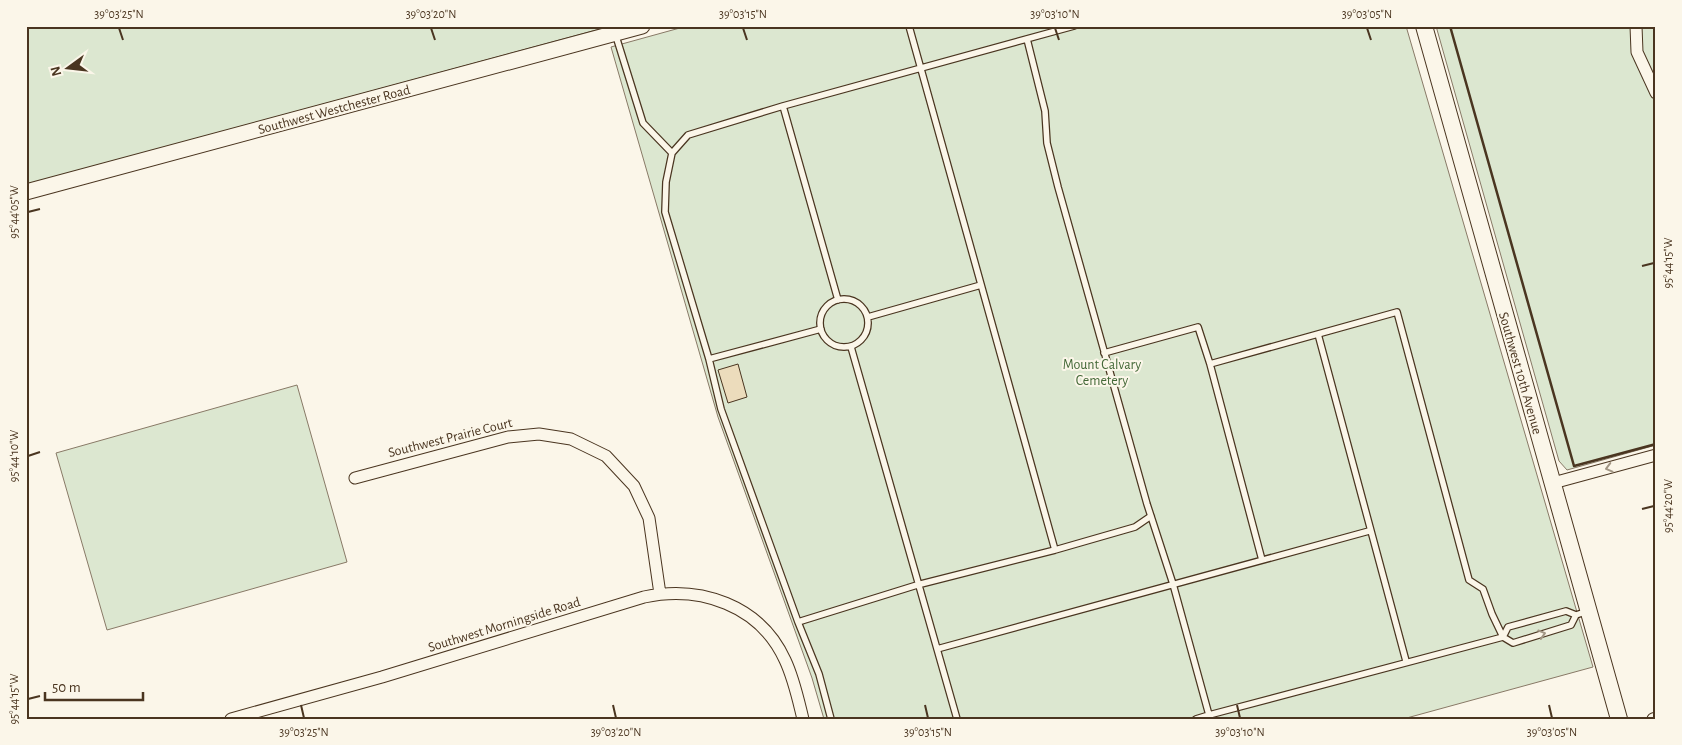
<svg xmlns="http://www.w3.org/2000/svg" width="1682" height="745" font-family="'Alegreya Sans',sans-serif">
<rect width="100%" height="100%" fill="#fbf6e9"/>
<path fill="#dce7d0" stroke="#887966" d="M26 26H611L26 185Z
M687 26H1406L1593 667 1403 719H824L812 678 718 417 611 47Z
M1436 26H1656V445L1567 470 1559 461Z
M297 385 347 562 107 630 56 453Z"/>
<path fill="#ecdcbc" stroke="#4a3520" d="M738 364 747 397 728 403 718 370Z"/>
<g fill="none" stroke-linecap="round" stroke-linejoin="round">
<g stroke="#4a3520" stroke-width="8">
<path id="service" d="M909 26 1055 550
M615 33 643 123 672 153
M1027 39 1045 111 1047 143 1058 187 1147 504 1173 584 1209 715 1196 719
M783 106 838 300
M820 323a24 24 0 1 1 48 0a24 24 0 1 1-48 0Z
M868 317 981 285
M1318 334 1406 661
M851 347 957 719
M1104 353 1198 327 1210 364 1397 312 1469 580 1483 589 1492 614 1503 637 1513 643 1571 625 1576 615
M709 359 821 329
M1210 364 1262 560
M798 622 917 585 1055 550 1135 527 1151 516
M937 649 1369 531
M1209 715 1503 637 1508 627 1566 611 1576 615 1588 611
M831 719 819 674 798 622 721 409 709 359 665 212 666 182 672 153 688 135 783 106 1074 26"/>
</g>
<g stroke="#4a3520" stroke-width="13">
<path id="minor" d="M1636 26 1637 52 1656 93
M355 478 508 437 539 434 571 439 606 456 634 486 649 518 660 594
M1553 483 1656 455
M231 719 382 677 644 597C700 585 760 605 785 660 794 679 798 699 803 719
M1653 719 1656 718"/>
</g>
<g stroke="#4a3520" stroke-width="17">
<path id="tertiary" d="M26 192 642 26"/>
</g>
<g stroke="#4a3520" stroke-width="18">
<path id="secondary" d="M1424 26 1619 719"/>
</g>
<use href="#service" stroke="#fbf6e9" stroke-width="5.5"/>
<use href="#minor" stroke="#fbf6e9" stroke-width="11"/>
<use href="#tertiary" stroke="#fbf6e9" stroke-width="15"/>
<use href="#secondary" stroke="#fbf6e9" stroke-width="16"/>
<path stroke="#4a3520" stroke-width="2.5" d="M1450 26 1574 466 1656 444"/>
</g>
<defs><path id="oneway-chevron" d="M-2-3.5L2.5 0L-2 3.5" fill="none" stroke-width="1.6" stroke-linecap="round" stroke-linejoin="round" transform="scale(1.25)"/></defs>
<g stroke="#a29684">
<use href="#oneway-chevron" transform="translate(1609 468) rotate(165)"/>
<use href="#oneway-chevron" transform="translate(1542 634) rotate(-17)"/>
</g>
<path fill="none" stroke="#4a3520" stroke-width="2" d="M119 28 123 40M431 28 435 40M743 28 747 40M1055 28 1059 40M1367 28 1371 40M28 212 40 209M1642 266 1654 263M28 456 40 452M1642 509 1654 506M28 699 40 696M301 705 304 718M613 705 616 718M925 705 928 718M1237 705 1240 718M1549 705 1552 718"/>
<g text-anchor="middle" stroke-width="4" stroke-linejoin="round" paint-order="stroke">
<g font-size="14" fill="#4a3520" stroke="#fbf6e9">
<text transform="translate(334 109) rotate(-15)" y="5">Southwest Westchester Road</text>
<text transform="translate(1521 373) rotate(74)" y="5">Southwest 10th Avenue</text>
<text transform="translate(450 437) rotate(-14)" y="5">Southwest Prairie Court</text>
<text transform="translate(504 624) rotate(-17)" y="5">Southwest Morningside Road</text>
</g>
<g font-size="14" fill="#436837" stroke="#fbf6e9">
<text x="1102" y="369">Mount Calvary<tspan x="1102" dy="16">Cemetery</tspan></text>
</g>
</g>
<rect width="1682" height="745" fill="none" stroke="#fbf6e9" stroke-width="55"/>
<g transform="translate(68 68) rotate(255)" stroke="#fbf6e9" stroke-width="4" paint-order="stroke">
<path d="M0-4L9 19L0 12L-9 19Z" fill="#4a3520"/>
<text y="-8" font-size="14" font-weight="bold" text-anchor="middle" fill="#4a3520">N</text>
</g>
<path d="M45 692v8h98v-8" fill="none" stroke="#4a3520" stroke-width="2.5"/>
<text x="52" y="692" font-size="15" fill="#4a3520" stroke="#fbf6e9" stroke-width="4" paint-order="stroke">50 m</text>
<rect x="28" y="28" width="1626" height="690" fill="none" stroke="#4a3520" stroke-width="2"/>
<g font-size="12" text-anchor="middle" fill="#4a3520">
<text x="119" y="18">39°03'25"N</text>
<text x="431" y="18">39°03'20"N</text>
<text x="743" y="18">39°03'15"N</text>
<text x="1055" y="18">39°03'10"N</text>
<text x="1367" y="18">39°03'05"N</text>
<text transform="translate(14 212) rotate(-90)" y="4">95°44'05"W</text>
<text transform="translate(1668 263) rotate(-90)" y="4">95°44'15"W</text>
<text transform="translate(14 456) rotate(-90)" y="4">95°44'10"W</text>
<text transform="translate(1668 506) rotate(-90)" y="4">95°44'20"W</text>
<text transform="translate(14 699) rotate(-90)" y="4">95°44'15"W</text>
<text x="304" y="736">39°03'25"N</text>
<text x="616" y="736">39°03'20"N</text>
<text x="928" y="736">39°03'15"N</text>
<text x="1240" y="736">39°03'10"N</text>
<text x="1552" y="736">39°03'05"N</text>
</g>
</svg>
